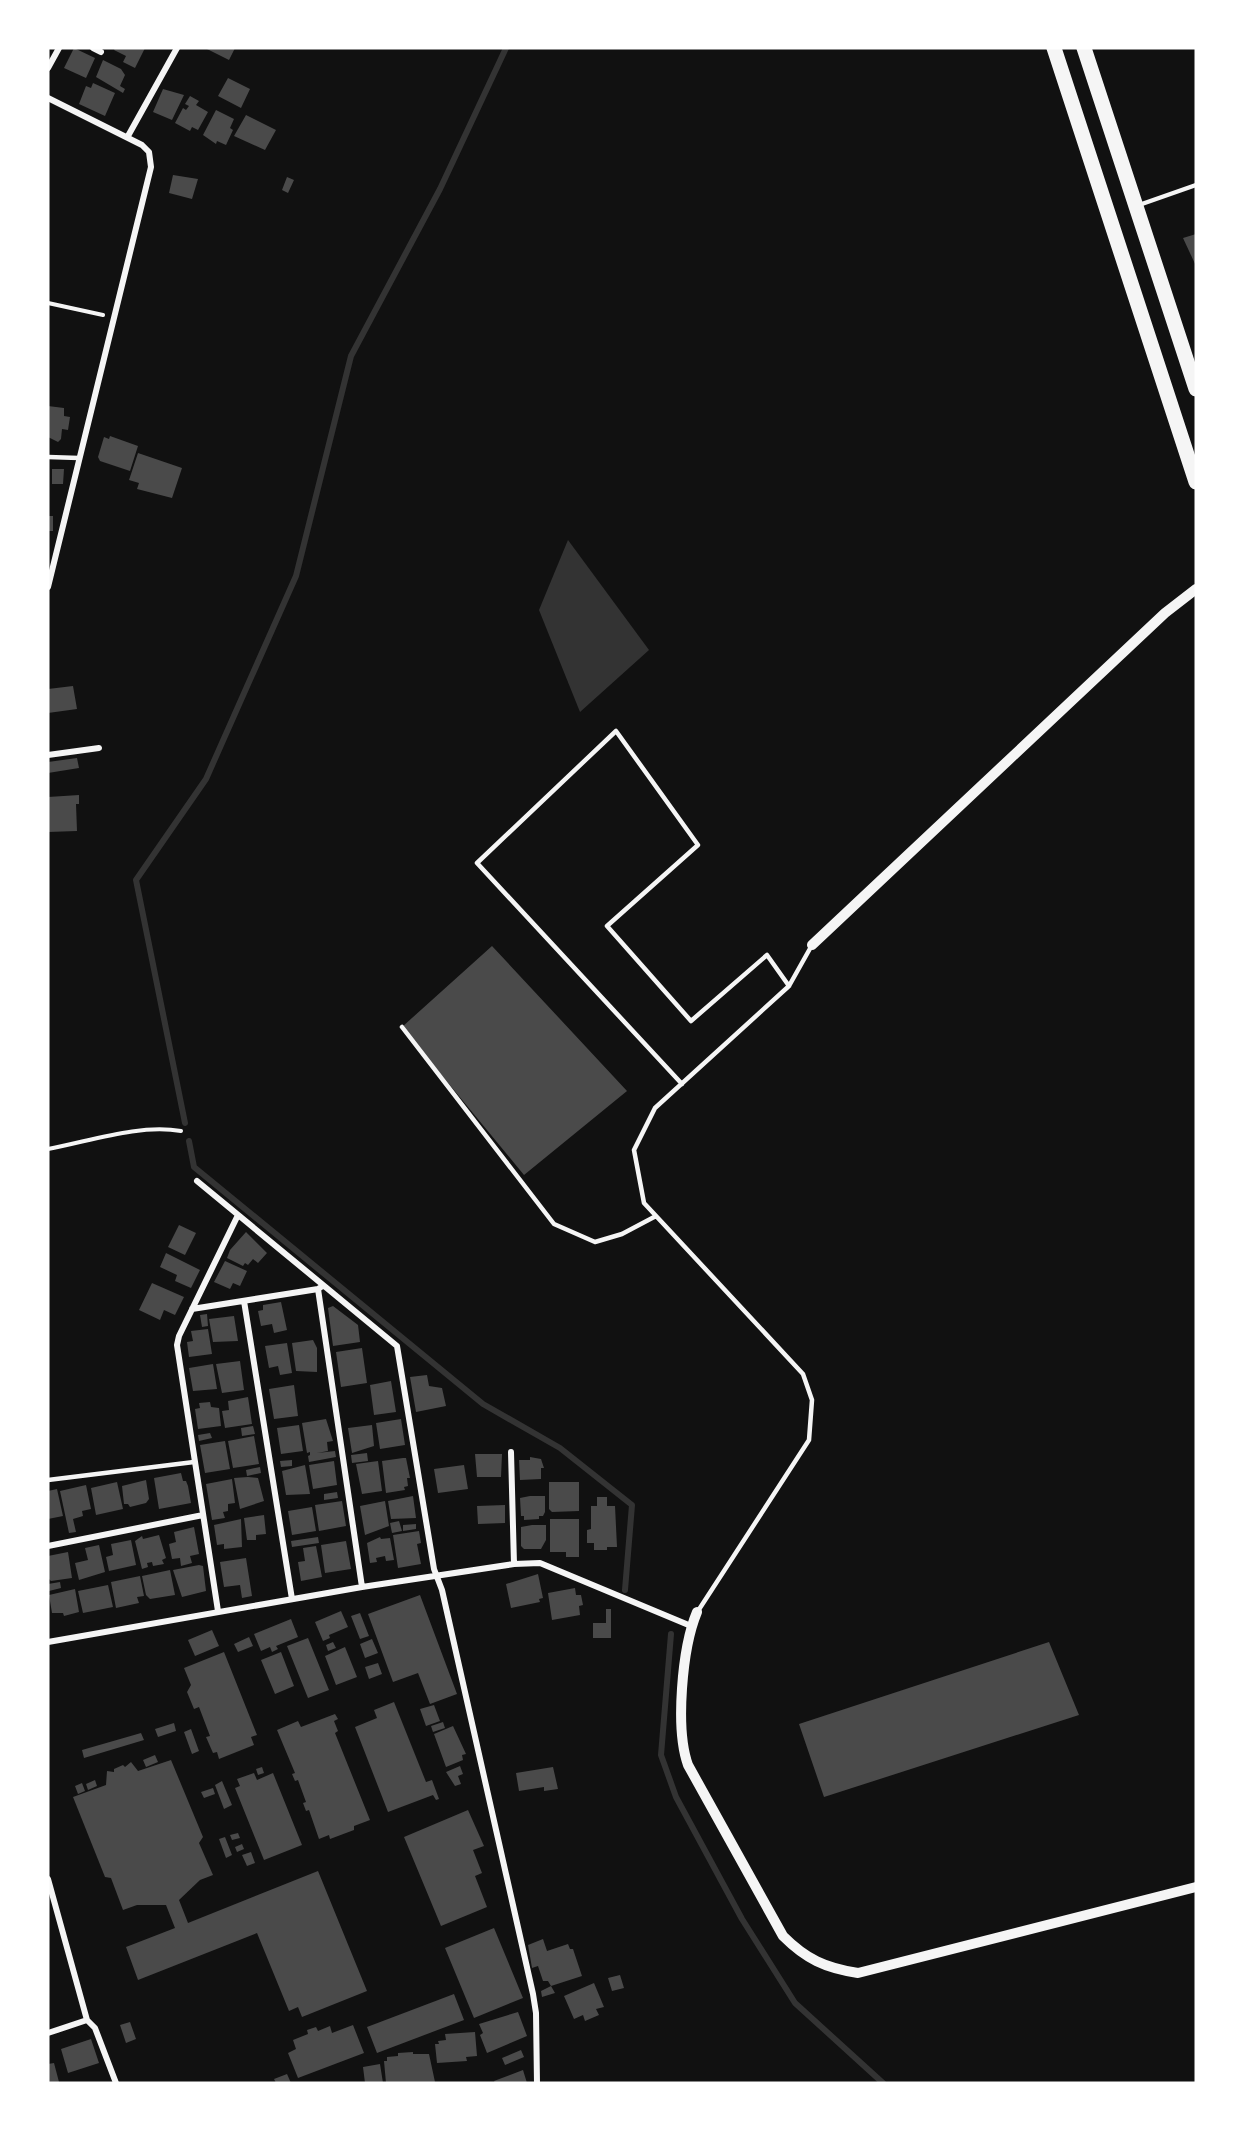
<svg xmlns="http://www.w3.org/2000/svg" width="1244" height="2131" font-family="Poppins,sans-serif">
<rect width="100%" height="100%" fill="#111"/>
<path fill="#333" d="M568 540 649 650 580 712 539 610Z"/>
<g fill="none" stroke-linecap="round" stroke-linejoin="round">
<path stroke="#333" stroke-width="6" d="M185 1123 136 880 206 779 296 576 351 356 440 189 506 48
M189 1141 194 1167 483 1404 560 1448 632 1505 625 1590
M671 1634 661 1755 676 1797 742 1919 795 2003 883 2083"/>
</g>
<path fill="#4a4a4a" d="M74 48 95 58 86 78 64 68Z
M115 48H145L135 68 123 62 126 56 114 50Z
M205 48H235L229 60Z
M103 60 121 69 125 75 120 86 125 89 123 93 96 77Z
M228 78 250 89 241 108 218 96Z
M93 83 115 93 105 116 79 104 86 86 91 88Z
M163 89 184 95 172 120 153 112Z
M190 96 199 101 196 105 208 112 198 130 192 127 190 131 175 123 183 108 186 110 189 106 185 104Z
M216 110 234 119 230 128 233 130 226 145 217 141 216 144 203 135Z
M246 115 276 130 265 150 234 136Z
M173 175 198 179 192 199 169 193Z
M287 177 294 180 288 193 282 190Z
M1196 234V266L1183 238Z
M48 406 64 408V416L70 417 68 430 62 429 61 439 58 442 48 437Z
M110 436 138 446 130 471 100 461 98 457 104 437 109 439Z
M138 453 182 468 172 498 137 489 139 483 129 480Z
M52 469H64L63 484H52Z
M48 516H53V531H48Z
M73 686 77 709 48 713V689Z
M77 758 79 768 48 773V762Z
M79 795V804H76L77 831 48 832V797Z
M492 946 627 1091 524 1175 402 1027Z
M179 1225 196 1233 185 1255 168 1247Z
M246 1232 267 1253 258 1263 253 1259 248 1265 245 1263 243 1266 227 1258 230 1250Z
M166 1253 200 1270 191 1288 175 1281 177 1275 160 1267Z
M225 1261 247 1271 240 1286 233 1283 230 1289 214 1282Z
M152 1283 184 1297 175 1315 164 1310 160 1320 139 1310Z
M281 1302 287 1330 274 1333 272 1324 261 1326 258 1311 263 1310V1305Z
M333 1306 358 1325 360 1342 333 1346 328 1308Z
M207 1314 208 1326 202 1327 200 1315Z
M234 1316 238 1341 213 1342 209 1319Z
M208 1329 212 1354 189 1357 187 1342 193 1341 191 1331Z
M313 1340 317 1348V1372L296 1371 292 1343Z
M287 1343 292 1373 280 1375 278 1366 269 1368 265 1346Z
M362 1348 367 1383 341 1387 336 1352Z
M240 1361 244 1390 222 1393 216 1364Z
M213 1364 217 1389 193 1391 189 1368Z
M427 1375 429 1386 442 1388 446 1406 416 1412 410 1377Z
M391 1381 396 1412 374 1415 370 1385Z
M294 1385 298 1416 274 1419 269 1389Z
M248 1397 252 1424 225 1428 222 1411 229 1410 228 1401Z
M210 1402 211 1407 219 1408 221 1426 198 1429 195 1409 200 1408 199 1403Z
M326 1419 333 1441 327 1442 328 1451 317 1453 335 1451 336 1457 309 1462 308 1456 310 1455V1452L307 1453 302 1423Z
M401 1419 405 1445 380 1449 376 1423Z
M299 1425 303 1451 281 1454 277 1428Z
M372 1425 374 1446 352 1453 348 1428Z
M253 1426 255 1434 242 1436 241 1428Z
M210 1433 212 1438 199 1441 198 1435Z
M254 1436 259 1464 233 1468 228 1441Z
M225 1441 230 1469 205 1473 200 1445Z
M367 1453 368 1461 352 1463 351 1455Z
M475 1454H502L501 1477H477Z
M530 1457 541 1459 544 1468H541V1479L520 1480 519 1460H530Z
M403 1458H406L410 1478H407L408 1486 404 1487 405 1490 386 1493 382 1461Z
M292 1460V1466L281 1467 280 1461Z
M334 1461 337 1485 313 1489 309 1465Z
M378 1461 382 1491 362 1494 356 1464Z
M305 1465 310 1494 286 1495 282 1471Z
M464 1465 468 1489 438 1493 434 1469Z
M260 1467 261 1473 247 1476 246 1470Z
M181 1473 183 1481H186L188 1486 191 1503 159 1509 154 1478Z
M248 1477 258 1478 264 1501 240 1509 234 1478Z
M232 1479 235 1503 228 1504V1511L223 1512 225 1518 212 1520 206 1484Z
M146 1480 149 1499 146 1503 130 1507 128 1504H124L122 1486Z
M117 1482 123 1509 96 1515 91 1488Z
M549 1482H579V1511L552 1512 549 1509Z
M86 1485 91 1509 82 1511 83 1516 73 1519 76 1532 69 1533 60 1491Z
M57 1489 63 1516 48 1519V1491Z
M337 1492 338 1498 324 1500V1494Z
M413 1496 416 1518 391 1519 388 1501Z
M530 1496H545V1512L543 1516H539V1519L524 1520V1516H521L520 1498Z
M597 1497H607V1506H615L617 1547H607V1550H594V1543H587V1530L591 1529V1506H597Z
M342 1501 346 1526 319 1531 315 1505Z
M385 1501 389 1526 365 1535 360 1506Z
M505 1505V1523L478 1524 477 1506Z
M312 1507 316 1531 292 1535 288 1511Z
M264 1515 266 1534 256 1535V1540H247L244 1518Z
M241 1519 242 1547 224 1549V1544L217 1545 214 1525Z
M550 1519H579V1557H566V1552H550Z
M399 1521 402 1531 392 1533 390 1523Z
M416 1524V1529L403 1531V1525Z
M532 1525H546V1540L541 1549H524L521 1546V1527Z
M194 1527 199 1554 190 1556 192 1563 181 1566 180 1558 172 1559 169 1544 176 1542 174 1532Z
M419 1531 421 1543 417 1544 421 1564 398 1568 393 1535Z
M159 1535 166 1558 162 1560 164 1564 153 1566 152 1562 147 1563 148 1567 142 1569 135 1541 142 1536 143 1539Z
M318 1537 319 1543 292 1547 291 1541Z
M380 1537 381 1539 390 1538 394 1560 386 1561 385 1556 376 1558 377 1562 370 1563 367 1543Z
M131 1540 136 1565 109 1571 106 1557 113 1555 111 1544Z
M346 1541 351 1569 325 1573 321 1545Z
M99 1545 105 1572 79 1580 75 1563 88 1560 85 1548Z
M316 1546 322 1577 301 1581 298 1562 305 1561 303 1548Z
M68 1552 72 1578 51 1581 48 1578V1556Z
M246 1558 252 1596 242 1598 240 1585 224 1587 220 1562Z
M199 1565 203 1566 206 1591 182 1597 173 1570Z
M170 1570 175 1595 150 1599 146 1595 142 1576Z
M538 1574 543 1598 539 1599 540 1602 511 1608 506 1584Z
M140 1576 144 1596 137 1597 139 1603 116 1608 111 1582Z
M60 1582 61 1588 49 1591 48 1584Z
M108 1585 113 1607 83 1613 78 1591Z
M575 1588 576 1595H581L583 1605 579 1606 580 1615 552 1620 548 1593Z
M75 1589 79 1612 64 1616 63 1613H52L49 1595Z
M420 1595 457 1694 430 1704 418 1673 393 1682 368 1614Z
M606 1609H611V1638H593V1623H606Z
M341 1611 348 1627 329 1635 330 1638 323 1641 315 1622Z
M360 1613 369 1636 360 1639 351 1616Z
M291 1619 298 1637 276 1646 278 1649 272 1652 270 1647 261 1651 254 1634Z
M212 1630 219 1646 195 1656 188 1640Z
M249 1637 253 1646 238 1652 234 1644Z
M308 1638 329 1690 308 1698 287 1646Z
M372 1639 378 1653 365 1658 360 1644Z
M333 1642 336 1648 328 1651 326 1645Z
M1049 1642 1079 1715 824 1797 799 1724Z
M345 1647 357 1677 336 1685 325 1656Z
M224 1652 257 1735 251 1737 254 1745 219 1759 217 1752 213 1753 206 1737 210 1736 199 1707 194 1709 187 1692 191 1685 184 1668Z
M281 1652 294 1686 275 1694 261 1660Z
M378 1663 382 1674 369 1679 365 1667Z
M394 1702 426 1782 432 1780 439 1799 436 1800 433 1795 388 1812 355 1727 377 1718 374 1710Z
M434 1705 440 1721 426 1726 420 1709Z
M335 1714 338 1719 334 1721 338 1731 335 1733 370 1820 354 1826V1830L330 1839 329 1835 319 1839 309 1810 306 1811 303 1803 306 1802 298 1780 295 1781 292 1774 295 1773 277 1730 298 1721 301 1727Z
M443 1722 445 1728 433 1732 431 1726Z
M174 1723 176 1731 158 1737 155 1729Z
M453 1726 466 1754 462 1755 463 1760 446 1767 434 1734Z
M191 1729 199 1751 192 1754 184 1732Z
M141 1733 144 1740 84 1758 82 1750Z
M155 1755 158 1762 146 1767 143 1760Z
M171 1760 203 1837 199 1843 213 1875 200 1880 179 1900 188 1923 318 1871 367 1991 302 2017 298 2007 289 2011 257 1933 138 1980 126 1947 175 1928 166 1905H137L123 1910 111 1878 105 1877 73 1797 106 1785 107 1771 114 1772V1769L123 1765 125 1767 131 1762 138 1771Z
M460 1766 463 1774 458 1776 461 1784 455 1786 446 1772Z
M262 1767 264 1773 258 1775 256 1769Z
M553 1767 558 1789 544 1791V1787L519 1791 516 1773Z
M254 1773 257 1780 273 1773 302 1845 264 1860 235 1788 240 1786 237 1779Z
M95 1780 97 1786 88 1790 86 1784Z
M222 1781 232 1805 224 1809 215 1785Z
M82 1783 85 1791 78 1794 75 1786Z
M213 1788 215 1794 204 1798 201 1792Z
M468 1810 484 1846 473 1850 482 1873 475 1876 487 1907 441 1926 404 1837Z
M238 1833 240 1838 232 1840 230 1835Z
M225 1837 232 1855 226 1858 219 1839Z
M242 1844 244 1849 237 1852 235 1847Z
M251 1852 255 1863 247 1866 242 1855Z
M494 1928 523 1998 474 2018 445 1948Z
M543 1939 547 1951 568 1944 570 1949H573L582 1976 551 1986 555 1993 542 1997 541 1991 551 1986 548 1981H543L538 1966 532 1968 528 1945Z
M620 1975 624 1988 612 1991 608 1978Z
M594 1983 604 2007 596 2009 599 2015 585 2021 583 2015 574 2019 564 1996Z
M454 1994 464 2020 377 2053 367 2027Z
M518 2012 527 2036 487 2053 480 2035 483 2033 479 2024Z
M130 2022 136 2039 126 2043 120 2025Z
M353 2025 364 2053 298 2078 288 2053 296 2049 293 2040 308 2034 307 2030 316 2027 318 2031 330 2026 332 2033Z
M475 2032 477 2056 466 2057 467 2061 437 2063 435 2044H439L438 2041 446 2040 445 2034Z
M91 2039 99 2063 68 2073 61 2049Z
M521 2050 524 2057 505 2065 502 2058Z
M413 2052V2054H429L435 2082 386 2083 384 2061H387V2057L398 2056V2053Z
M54 2063 59 2082 48 2083V2064Z
M380 2064 383 2083H365L363 2067Z
M523 2070 527 2083H495L494 2081Z
M287 2074 291 2083H276L274 2079Z"/>
<g fill="none" stroke-linecap="round" stroke-linejoin="round">
<path stroke="#f5f5f5" stroke-width="4" d="M48 303 103 315
M48 1149C91 1141 138 1124 181 1131"/>
<path stroke="#f5f5f5" stroke-width="4.5" d="M1139 205 1196 185
M48 457 79 458
M402 1027 554 1224 595 1242 622 1234 656 1216
M682 1084 477 863 616 731 698 845 607 926 691 1021 767 955 789 986
M48 1480 194 1462
M698 1611 809 1440 812 1400 803 1374 644 1203 634 1150 655 1108 789 986 812 945"/>
<path stroke="#f5f5f5" stroke-width="6" d="M93 48 101 52
M48 68 59 48
M48 98 142 145 149 152 151 167 48 587
M128 136 177 48
M48 755 99 748
M197 1181 397 1346 434 1569 442 1590 533 1994 536 2013 537 2083
M318 1289 362 1587
M244 1301 292 1599
M192 1309 318 1289 321 1287
M511 1452 514 1564
M48 1546 203 1515
M218 1611 177 1345 179 1336 238 1215
M48 1642 362 1587 514 1564 540 1563 691 1626
M48 1879 87 2020 95 2028 116 2083
M48 2033 87 2020"/>
<path stroke="#f5f5f5" stroke-width="10" d="M812 945 1165 613 1196 589
M697 1612C682 1648 675 1729 688 1765L783 1936C806 1959 825 1968 858 1973L1196 1887"/>
<path stroke="#f5f5f5" stroke-width="15" d="M1054 48 1196 482
M1084 48 1196 389"/>
</g>
<rect width="1244" height="2131" fill="none" stroke="#ffffff" stroke-width="99"/>
</svg>
